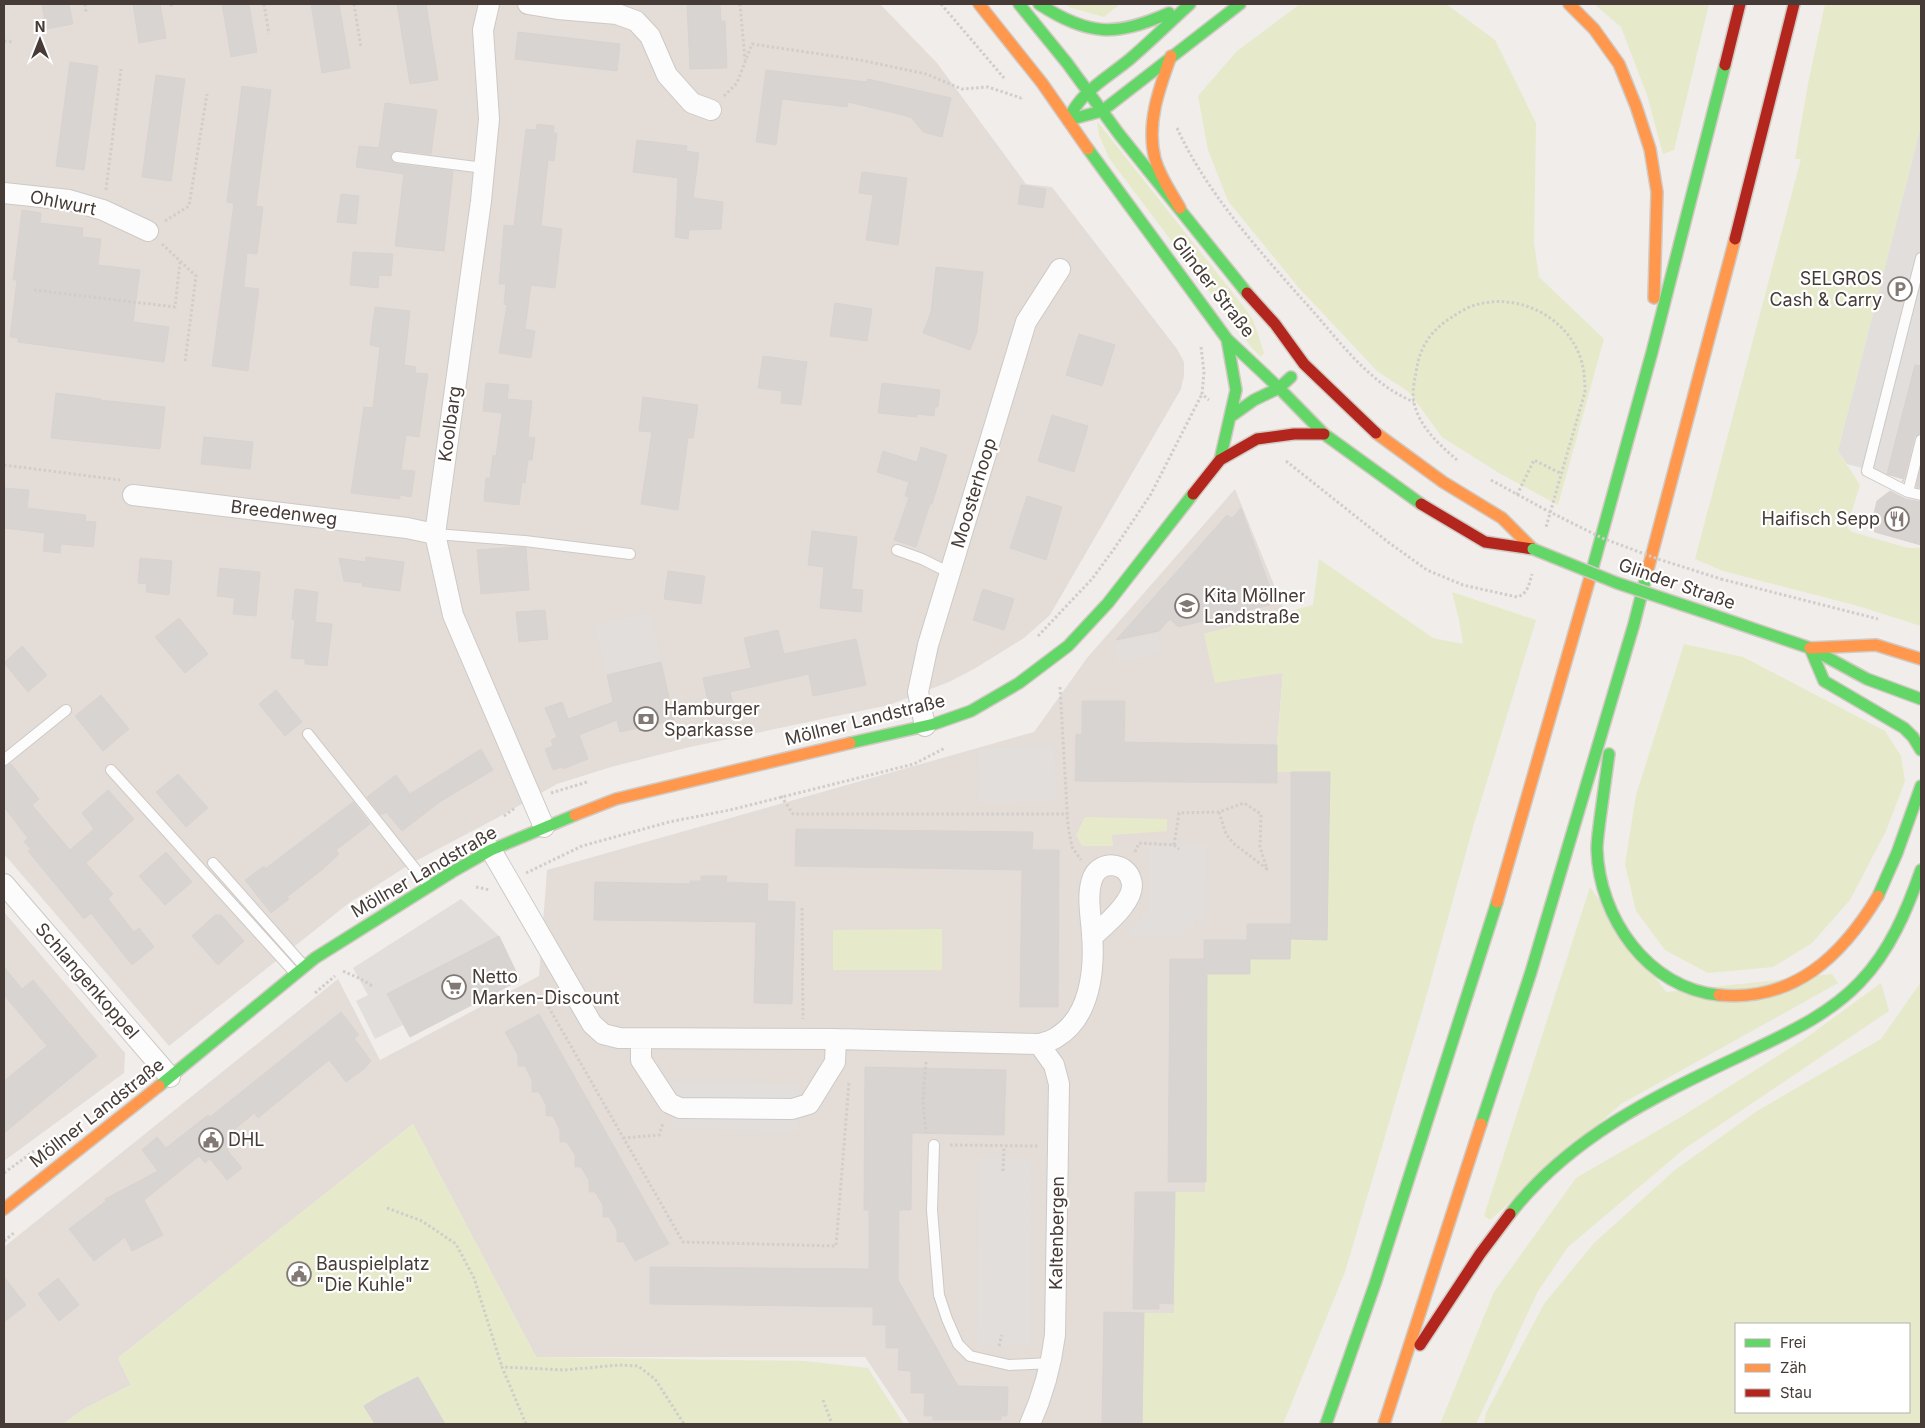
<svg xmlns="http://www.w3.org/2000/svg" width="1925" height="1428" font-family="Inter,sans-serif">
<rect width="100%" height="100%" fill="#f0edea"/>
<path fill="#e4ddd7" d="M4 4H880L937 63 1026 184 1052 187 1177 349 1184 362V376L1181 389 1050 615 1024 638 974 669 949 682 889 705 690 747 611 767 557 784 495 819 412 863 349 903 169 1046 4 854Z
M1235 489 1285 612 1205 634 1283 673 1277 745V772L1426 760 1199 1424H910L865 1357H536L413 1124 118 1358 131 1385 84 1409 63 1424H4V1247L338 979 380 1060 539 976 547 870 1034 732 1087 658Z
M4 912 125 1053 124 1073 4 1161Z"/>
<path fill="#e6eaca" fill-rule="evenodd" d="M1064 4H1120L1104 17 1072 8Z
M1300 4H1446L1495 40 1536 123 1534 243 1539 277 1604 339 1558 505 1499 473 1442 437 1409 392 1377 371 1299 288 1228 201 1208 150 1198 96 1236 52Z
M1594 4H1709L1674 150 1663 154 1647 95 1621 27Z
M1825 4H1921V126L1838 451 1860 485 1847 527 1852 532 1908 548H1921V626L1858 606 1723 571 1695 559 1801 159H1795L1808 84Z
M1097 121 1247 311 1254 322 1264 353 1261 357 1252 348 1109 158 1099 135Z
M1319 559 1433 638 1463 644 1466 661 1459 620 1452 592 1536 620 1473 827 1427 994 1345 1272 1283 1424H1142L1144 1313H1174L1175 1192H1205L1207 972 1250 956 1262 959H1290V938L1327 940 1330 772H1277V745L1283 673 1215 683 1204 634 1313 605Z
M1684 644 1743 657 1885 731 1901 756 1905 781 1886 831 1850 900 1812 943 1773 967 1708 973 1665 950 1636 911 1625 864 1636 795Z
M1085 817 1167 819V831L1112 835 1113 846H1082L1076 835Z
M1590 887 1666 992 1832 974 1838 983 1621 1104 1490 1220 1484 1216Z
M942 929V970H833V930Z
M1921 982V1424H1484L1486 1413 1544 1304 1594 1243 1675 1170 1757 1111 1881 1039ZM1736 1324H1909V1412H1736Z
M1881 983 1889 1011 1684 1149 1568 1247 1538 1291 1476 1424H1440L1494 1292 1576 1178 1681 1117 1806 1038Z
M413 1124 536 1357 804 1361 868 1368 904 1424H63L84 1409 131 1385 118 1358Z"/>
<path fill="#e2dedb" d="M1921 126V484L1847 464 1838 451Z
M650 613 661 662 607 675 595 625Z
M1158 634 1161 653 1119 662 1115 643Z
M1054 746 1056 801 979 803 978 749Z
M1150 845H1206L1205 920H1194V927H1185L1184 936H1129V927H1136V920H1142V913H1150Z
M461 899 499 936 388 995 403 1025 375 1039 356 1001 368 995 353 968Z
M673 1082 798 1084 797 1131 672 1128Z
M979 1158 1031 1159 1030 1345H977Z"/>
<path fill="#d8d4d1" stroke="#d9d3d0" d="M42 4H69L73 24 46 29Z
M133 4H160L166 38 139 43Z
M222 4H249L257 52 231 57Z
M311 4H339L350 68 322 73Z
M397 4H426L438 80 410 84Z
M687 4H720L721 21H725L727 68 690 69Z
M518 32 620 44 617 71 515 59Z
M70 62 98 66 84 170 56 166Z
M766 70 867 82 868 79 951 98 942 137 923 132 912 118 903 115 848 102 847 107 782 99 776 145 756 142Z
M156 75 185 79 171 181 142 177Z
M242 86 271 90 256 206 263 207 257 254 247 253 244 287 259 289 248 371 212 366 234 203 227 202Z
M385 103 437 110 431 154 397 150 392 152 390 157 392 162 396 164 453 171 444 251 395 246 404 174 356 167 359 146 379 148Z
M537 124 554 126 553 133H557L554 161 548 160 541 226 562 229 555 288 531 285 525 329 535 331 531 358 499 353 507 305 504 304 506 284H499L504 225 514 226 526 129 536 130Z
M637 140 687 146 686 151 699 153 693 198 723 202 721 229 689 230 688 239 675 237 678 178 633 172Z
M862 172 907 178 898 245 866 240 873 195 859 193Z
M1021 185 1046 189 1043 208 1018 204Z
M341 194 359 196 356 224 337 222Z
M22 210 41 213 40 223 83 228 82 237 101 239 98 265 140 270 133 322 169 327 164 362 18 342V338L10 337 17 280H13Z
M353 252 393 254 391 276 379 275 378 288 350 285Z
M936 267 983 272 977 332 970 350 923 333 931 312Z
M835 303 872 309 867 341 830 336Z
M375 307 410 311 404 365 416 367 415 373 428 374 419 437 406 435 401 470 415 471 411 497 400 495V499L351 493 364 407 373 408 380 347 370 345Z
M1079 334 1115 345 1102 386 1066 375Z
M763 356 807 362 801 405 781 403 782 391 758 388Z
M1915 365 1921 366V433L1916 435 1914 438 1903 482 1902 481 1904 479 1887 474Z
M486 383 509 385 507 399 532 401 528 437 535 438 532 460H528L525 483 522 482 519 505 484 501 486 478H490L493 455 496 456 502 413 483 411Z
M882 383 940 390 938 407H935L934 416 917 414V417L878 413Z
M56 393 101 399 100 400 165 407 160 449 51 438Z
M643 397 698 405 693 438H688L678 510 641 504 652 432 639 431Z
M1052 415 1088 426 1074 472 1038 461Z
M204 437 253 442 250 469 201 464Z
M921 447 947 455 932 504H930L916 547 894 540 909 497 905 496 909 482 877 472 883 451 917 462Z
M1921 467V488L1916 487Z
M4 488 29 490 27 508 86 515 85 521 96 522 93 547 61 544 60 553 43 551 45 533 4 528Z
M1890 491 1906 499 1921 502V545L1875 532 1871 526 1877 501Z
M1027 496 1062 507 1046 560 1010 548Z
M1241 508 1271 590 1265 592 1270 605 1178 627 1170 619 1159 631 1116 640 1227 515 1232 518Z
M812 531 857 537 852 584V589L863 590 861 612 820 608 824 567 808 565Z
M514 547 526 548 529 590 481 594 477 550Z
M366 557 404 562 400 591 362 586 363 583 344 581 339 558 365 562Z
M140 558 172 561 169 595 146 592 147 584 138 583Z
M220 568 260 572 256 616 233 614 235 598 217 596Z
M668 571 705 576 701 604 664 599Z
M295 589 318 592 315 622 332 624 327 666 305 664V659L291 658 295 620 292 619Z
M983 589 1014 599 1004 630 973 620Z
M545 610 548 639 519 642 516 612Z
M179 618 208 654 185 673 155 637Z
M778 630 784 654 856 639 866 685 813 696 809 674 730 692 734 707 710 712 703 678 751 668 744 638Z
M22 646 47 675 28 692 4 663Z
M661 662 674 720 620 732 617 720 579 735 588 759 563 769 562 767 553 770 545 749 553 746 551 740 557 737 545 708 562 702 568 719 613 702 607 675Z
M276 690 302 722 285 736 259 704Z
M101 695 129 729 103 751 75 716Z
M1082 701H1125L1124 742 1277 745V783L1075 781 1076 734 1082 735Z
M481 749 493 770 441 801 402 831 386 812 381 815 367 797 396 775 410 794Z
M11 764 39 799 32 805 70 850 94 829 82 813 108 790 134 819 86 863 113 894 108 899 134 932 139 928 154 947 132 965 91 913 84 919 28 851 31 849 24 842 28 838 4 807V767Z
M1291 772H1330L1327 940 1291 939Z
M178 774 208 808 186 827 156 792Z
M353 802 370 824 336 850 339 854 323 869 287 897 289 899 271 913 245 880 264 866 265 869Z
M796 829 1033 832 1032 850H1059L1058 1007H1020L1022 870 795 866Z
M166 852 192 882 165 905 139 876Z
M701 876H727L726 882 768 884 767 901 795 902 792 1004 754 1003 756 922 594 920 595 882 690 884V881H701Z
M215 915H221L244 941 218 965 192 936Z
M1247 924H1291L1290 959H1250V974H1207L1206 1182H1168L1170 959H1204V940H1247Z
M499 936 520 980 410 1037 387 994Z
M4 967 22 989 33 980 97 1056 4 1133V1081L47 1046 4 995Z
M341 1012 359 1035 354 1038 371 1061 364 1069 346 1082 329 1060 258 1118 254 1113 227 1136 234 1144 227 1150 242 1168 227 1180 210 1159 205 1163 199 1156 144 1200 163 1235 132 1251 125 1237 94 1261 69 1229 106 1201 105 1199 158 1171 142 1150 157 1137 166 1148 208 1115 210 1117Z
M539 1014 669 1244 635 1261 624 1242H617V1230L609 1217H603V1205L595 1192H589V1180L581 1167H575V1155L567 1142H560V1130L553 1116H546V1105L539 1092H532V1080L525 1066H518V1055L505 1032Z
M865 1067 1006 1070 1004 1135 912 1133 911 1210H899L898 1280 958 1386 1008 1387 1007 1416H1001V1420H933V1416H924L925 1393H911V1371L898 1370 899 1348H886V1325H873V1307L650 1304V1267L869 1269V1210H864Z
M1135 1192H1175L1173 1304 1159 1303V1309H1133Z
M4 1277 26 1305 4 1322Z
M58 1278 79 1305 59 1321 38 1294Z
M1104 1312 1144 1313 1142 1424H1102Z
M418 1377 445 1424H375L364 1406 380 1396Z"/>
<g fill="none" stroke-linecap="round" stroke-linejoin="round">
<g stroke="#cdc9c6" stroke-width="12">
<path id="lane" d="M397 157 484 168
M1921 258 1867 471 1908 492 1921 495
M1908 492 1921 440
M435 534 525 541 630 554
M897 550 922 559 950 573
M308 734 428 885
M4 760 66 710
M111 770 295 973
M213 863 304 966
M934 1145 932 1210 939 1295 947 1319 958 1344 970 1356 1009 1365 1051 1363"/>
</g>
<g stroke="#cdc9c6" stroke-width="22">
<path id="street" d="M489 4 483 30 489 119 481 201 435 534 453 615 544 827
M528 4 558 9 617 14 636 21 650 36 667 75 692 103 711 110
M4 193 69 200 103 210 148 231
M133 495 407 528 435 534
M925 726 918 692 928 645 1026 322 1060 269
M491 850 592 1024 603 1034 619 1038 836 1039 1039 1044C1045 1042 1052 1041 1057 1037 1090 1017 1095 970 1092 934 1091 916 1086 894 1093 877 1101 860 1126 862 1131 880 1138 899 1105 925 1092 937
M4 884 170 1077
M641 1039V1060L669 1103 680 1108 792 1109 809 1104 835 1062 836 1039
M1030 1424C1043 1395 1051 1367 1055 1335L1059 1084 1054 1065 1039 1044"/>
</g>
<g stroke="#d1c9c2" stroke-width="14">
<path id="fast" d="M1019 4 1067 63 1119 134 1247 293
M1039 4C1089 36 1115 37 1169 13
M1068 120 1102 111 1240 4
M1068 120C1081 91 1107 78 1130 59 1151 41 1170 22 1190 4
M1088 149 1227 339 1279 388 1324 434 1421 504
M1230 417 1254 400 1279 388 1291 377
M1220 460 1236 390 1227 339
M1591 574 1652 352 1725 65
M1713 615 1810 648 1867 679 1921 699
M1810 648 1824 681 1904 728 1913 737 1921 750
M850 743 934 724 971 711 1019 683 1068 646 1108 603 1193 494
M1609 754C1606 776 1603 797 1600 819 1599 829 1597 839 1597 849 1599 918 1648 988 1719 995
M1878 896 1897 853 1921 786
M159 1086 315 958 452 872 491 850 575 815
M1481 1124 1531 972 1634 624 1647 573
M1510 1214C1569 1138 1653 1097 1738 1057 1781 1036 1827 1017 1860 982 1890 951 1907 910 1921 870
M1326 1424 1375 1284 1497 902"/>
</g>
<g stroke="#d1c9c2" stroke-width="14">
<path id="slow" d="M979 4 1042 83 1088 149
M1569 4 1594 29 1619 64 1636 106 1650 149 1657 192 1654 298
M1171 56C1159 89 1146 124 1155 159 1160 177 1171 192 1180 208
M1376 433 1443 482 1502 518 1533 549
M1647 573 1735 239
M1810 648 1876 645 1921 659
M575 815 616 799 850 743
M1497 902 1591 574
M1719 995C1794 1002 1842 956 1878 896
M4 1209 159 1086
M1384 1424 1481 1124"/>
</g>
<g stroke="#d1c9c2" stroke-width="14">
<path id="jam" d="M1725 65 1740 4
M1735 239 1794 4
M1247 293 1275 324 1304 364 1376 433
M1193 494 1220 460 1257 439 1294 434H1324
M1421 504 1485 542 1533 549
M1420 1345 1480 1254 1510 1214"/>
</g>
<path stroke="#d1cdcb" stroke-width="3" stroke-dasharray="2.5 2.5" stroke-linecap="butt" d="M85 4 86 12
M171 4 172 8
M264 4 269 34
M354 4 361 48
M740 4 745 60
M941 4 1004 78
M4 41 12 42
M724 96 737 83 752 44 860 60 926 74 962 89 988 87 1021 98 1022 97
M1177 128C1207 194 1262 254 1310 308 1341 343 1370 384 1414 402
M106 190 121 69
M165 221 189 206 207 94
M162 244 196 276 185 362
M34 290 175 307 180 262
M1201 347 1204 372 1202 394 1209 400
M1457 460C1439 444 1420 428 1414 403 1412 394 1414 382 1416 373 1419 348 1430 331 1452 317 1460 312 1469 306 1479 304 1519 294 1564 316 1579 354 1584 366 1585 379 1585 392L1546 527
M1286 461 1388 542 1427 570 1463 585 1517 597C1528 594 1529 584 1532 574
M4 465 120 480
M1491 480 1544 509
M1517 495 1534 460 1562 474
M1721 579 1878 619
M1038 636 1092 579 1114 549 1151 494 1202 394
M1060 687 1068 826 1072 847 1081 860
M551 793 587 782
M781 796 793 814H1068
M504 816 515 808
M1174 845 1179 849
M1135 852 1139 843 1174 845 1179 813 1219 812 1244 803 1261 814 1260 847 1267 869 1233 843 1226 834 1219 812
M526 873 582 846 669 822 730 810 914 764 945 748
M476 887 490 890
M802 908 803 1019
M343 971 361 979 374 987
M315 993 335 976
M554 999 548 1006 683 1242 836 1246 849 1082
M926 1062 923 1101 926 1133
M623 1138 659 1135 663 1123
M950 1145 1038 1146
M1003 1171 1004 1146
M4 1173 34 1151
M387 1208 422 1221 456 1244 474 1278 502 1367
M4 1241 15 1232
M999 1346 1002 1335
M823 1400 832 1424
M526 1424 502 1367 565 1370 619 1365 638 1366 655 1379 684 1424"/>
<use href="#lane" stroke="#fdfcfc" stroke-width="10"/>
<use href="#street" stroke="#fdfcfc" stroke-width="20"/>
<use href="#fast" stroke="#63d668" stroke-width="11"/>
<use href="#slow" stroke="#ff974d" stroke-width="11"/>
<use href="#jam" stroke="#b3261e" stroke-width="11"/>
<g stroke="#d1c9c2" stroke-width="14" stroke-linecap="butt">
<path id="fast-bridge" d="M1533 549 1617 583 1713 615"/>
</g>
<path stroke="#d1cdcb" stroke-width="3" stroke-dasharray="2.5 2.5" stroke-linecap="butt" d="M1544 509 1602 538 1658 559 1721 579"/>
<use href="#fast-bridge" stroke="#63d668" stroke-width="11"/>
</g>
<defs>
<g id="parking-ring" transform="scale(1.25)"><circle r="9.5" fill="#fff" stroke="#827975" stroke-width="1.5"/><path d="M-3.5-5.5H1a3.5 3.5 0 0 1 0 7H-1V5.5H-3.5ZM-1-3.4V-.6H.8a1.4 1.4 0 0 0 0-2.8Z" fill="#827975"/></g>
<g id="restaurant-ring" transform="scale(1.25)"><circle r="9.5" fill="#fff" stroke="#827975" stroke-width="1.5"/><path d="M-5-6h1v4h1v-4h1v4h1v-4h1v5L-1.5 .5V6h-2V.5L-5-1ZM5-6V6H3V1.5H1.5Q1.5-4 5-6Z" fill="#827975"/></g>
<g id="school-ring" transform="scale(1.25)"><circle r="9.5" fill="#fff" stroke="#827975" stroke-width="1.5"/><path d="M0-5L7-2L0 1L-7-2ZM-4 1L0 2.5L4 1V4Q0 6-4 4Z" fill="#827975"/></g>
<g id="bank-ring" transform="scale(1.25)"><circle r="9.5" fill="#fff" stroke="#827975" stroke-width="1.5"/><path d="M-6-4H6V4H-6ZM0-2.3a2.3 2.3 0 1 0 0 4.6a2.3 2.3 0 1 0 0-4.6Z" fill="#827975"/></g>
<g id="supermarket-ring" transform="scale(1.25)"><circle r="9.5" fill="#fff" stroke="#827975" stroke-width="1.5"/><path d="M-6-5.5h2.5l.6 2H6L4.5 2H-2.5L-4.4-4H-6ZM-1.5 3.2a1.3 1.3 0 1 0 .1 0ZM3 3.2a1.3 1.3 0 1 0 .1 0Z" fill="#827975"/></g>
<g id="civic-ring" transform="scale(1.25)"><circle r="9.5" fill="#fff" stroke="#827975" stroke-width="1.5"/><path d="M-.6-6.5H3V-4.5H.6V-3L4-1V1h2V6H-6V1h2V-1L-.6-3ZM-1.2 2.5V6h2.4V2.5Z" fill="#827975"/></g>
</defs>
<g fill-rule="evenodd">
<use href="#parking-ring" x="1900" y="289"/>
<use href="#restaurant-ring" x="1897" y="519"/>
<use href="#school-ring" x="1187" y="606"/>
<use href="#bank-ring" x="646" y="719"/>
<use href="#supermarket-ring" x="454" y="987"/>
<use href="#civic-ring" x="211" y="1140"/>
<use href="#civic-ring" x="299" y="1274"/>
</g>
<g text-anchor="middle" stroke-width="4.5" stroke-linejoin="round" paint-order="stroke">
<g font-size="18" fill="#463b36" stroke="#fff">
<text transform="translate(63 203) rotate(11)" y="6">Ohlwurt</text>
<text transform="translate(1213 287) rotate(52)" y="6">Glinder Straße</text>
<text transform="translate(450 424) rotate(-82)" y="6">Koolbarg</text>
<text transform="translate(974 493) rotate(-73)" y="6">Moosterhoop</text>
<text transform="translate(284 513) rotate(7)" y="6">Breedenweg</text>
<text transform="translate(1677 584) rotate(19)" y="6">Glinder Straße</text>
<text transform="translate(865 720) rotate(-14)" y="6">Möllner Landstraße</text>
<text transform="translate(424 872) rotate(-30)" y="6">Möllner Landstraße</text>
<text transform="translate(87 981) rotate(49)" y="6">Schlangenkoppel</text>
<text transform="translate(97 1113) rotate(-38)" y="6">Möllner Landstraße</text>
<text transform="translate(1057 1233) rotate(-89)" y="6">Kaltenbergen</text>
</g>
<g font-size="18" fill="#463b36" stroke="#fff" text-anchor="start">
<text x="1882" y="285" text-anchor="end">SELGROS<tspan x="1882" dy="21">Cash &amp; Carry</tspan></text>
<text x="1880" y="525" text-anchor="end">Haifisch Sepp</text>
<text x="1204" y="602">Kita Möllner<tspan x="1204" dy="21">Landstraße</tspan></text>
<text x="664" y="715">Hamburger<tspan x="664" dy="21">Sparkasse</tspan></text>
<text x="472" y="983">Netto<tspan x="472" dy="21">Marken-Discount</tspan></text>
<text x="228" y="1146">DHL</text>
<text x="316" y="1270">Bauspielplatz<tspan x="316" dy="21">"Die Kuhle"</tspan></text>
</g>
</g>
<rect width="1925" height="1428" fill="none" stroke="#463b36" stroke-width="10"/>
<rect x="1735" y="1323" width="175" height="90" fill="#ffffff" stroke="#b5b1af"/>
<rect x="1745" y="1339" width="25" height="8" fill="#63d668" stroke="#b5b1af"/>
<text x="1780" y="1348" font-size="15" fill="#463b36">Frei</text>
<rect x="1745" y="1364" width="25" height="8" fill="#ff974d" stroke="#b5b1af"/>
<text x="1780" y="1373" font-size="15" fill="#463b36">Zäh</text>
<rect x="1745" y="1389" width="25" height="8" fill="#b3261e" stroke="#b5b1af"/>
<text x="1780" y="1398" font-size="15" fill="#463b36">Stau</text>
<g transform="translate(40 40)" stroke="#ffffff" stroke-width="4" paint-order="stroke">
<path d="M0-4L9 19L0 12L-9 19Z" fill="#463b36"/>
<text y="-8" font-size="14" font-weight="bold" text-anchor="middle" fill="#463b36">N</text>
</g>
</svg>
